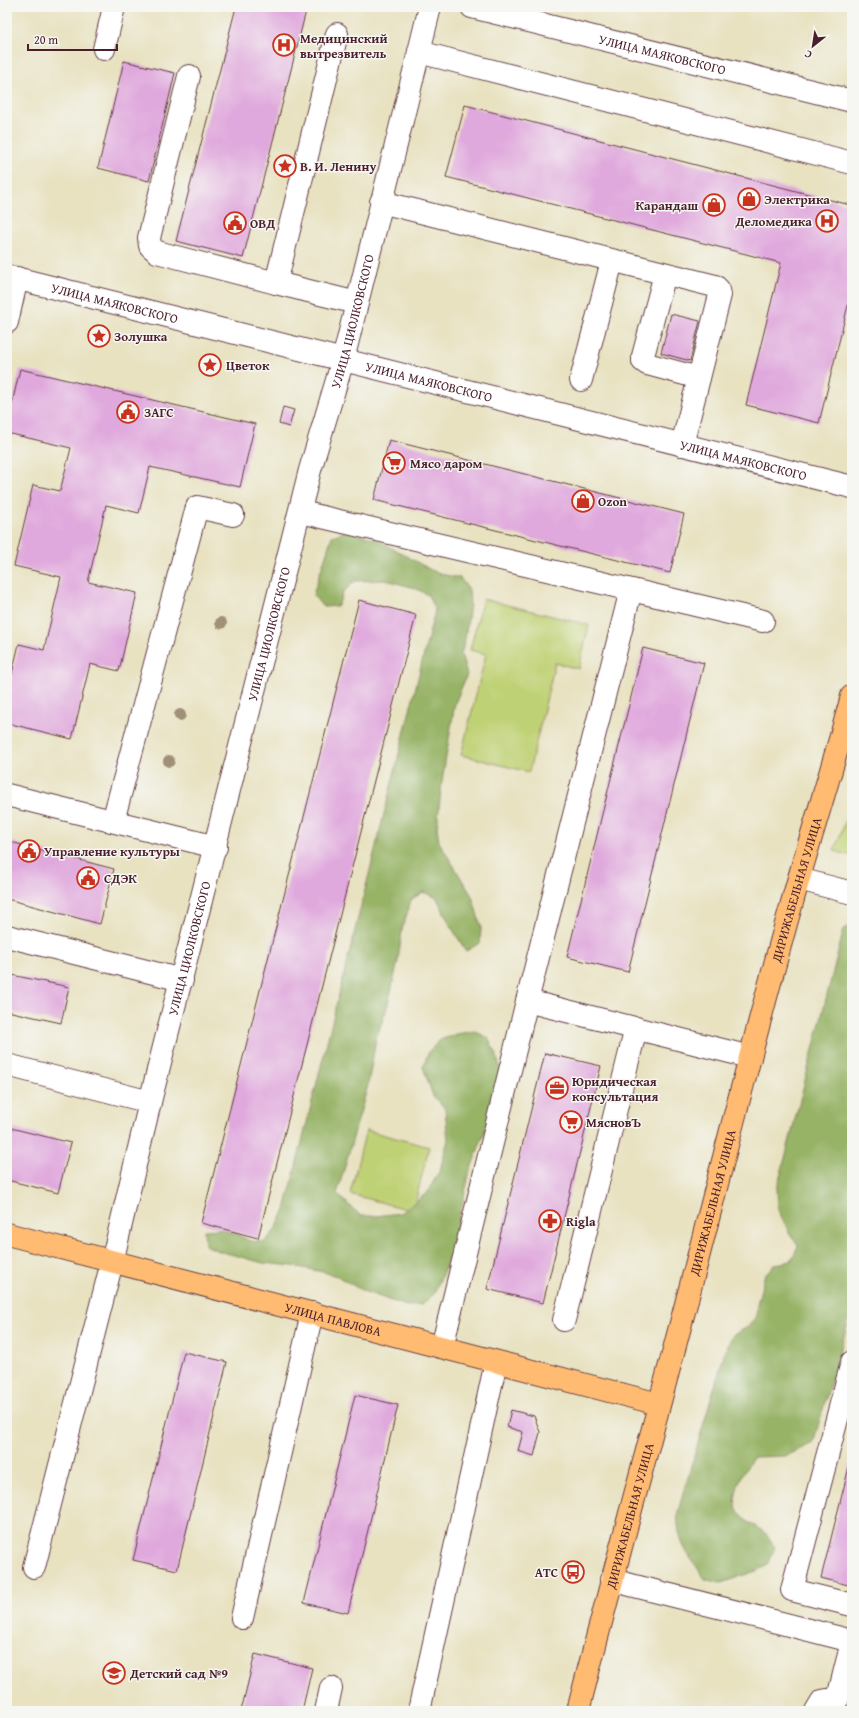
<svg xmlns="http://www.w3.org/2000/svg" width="859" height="1718" font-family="'Gentium Book Plus',serif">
<rect width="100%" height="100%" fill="#f6f6f2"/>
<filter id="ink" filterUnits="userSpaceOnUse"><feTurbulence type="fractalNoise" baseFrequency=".025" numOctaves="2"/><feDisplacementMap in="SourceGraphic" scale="8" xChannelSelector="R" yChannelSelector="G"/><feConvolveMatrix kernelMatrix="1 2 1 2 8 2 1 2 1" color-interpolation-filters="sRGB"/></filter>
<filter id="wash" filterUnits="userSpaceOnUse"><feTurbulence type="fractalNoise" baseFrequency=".012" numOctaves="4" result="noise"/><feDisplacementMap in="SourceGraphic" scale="16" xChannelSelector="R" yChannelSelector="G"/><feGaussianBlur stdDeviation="0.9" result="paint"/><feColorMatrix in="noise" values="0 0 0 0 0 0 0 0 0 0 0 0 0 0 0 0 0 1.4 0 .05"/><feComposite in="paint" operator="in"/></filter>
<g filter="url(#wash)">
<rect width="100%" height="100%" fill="#e8e2c1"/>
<path fill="#bfd174" stroke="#847850" d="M483 599 589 625 579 669 555 663 529 772 461 755 486 654 470 650Z
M852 804V856L834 851Z
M366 1130 429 1147 413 1211 350 1194Z"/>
<path fill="#97b366" stroke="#706948" d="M346 531 376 539 431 570 445 575 460 578 469 590 470 605 465 639 461 654 467 675 455 703 442 781 437 827 439 842 472 896 481 927 480 943 466 951 450 925 437 898 423 892 411 900 402 930 398 961 387 1008 376 1038 368 1085 337 1194 361 1216H376L400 1213 427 1193 440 1170 448 1140 445 1109 433 1096 423 1067 429 1051 440 1040 457 1034 474 1031 488 1038 496 1053 500 1068 496 1100 469 1174 452 1251 434 1294 421 1305 406 1306 363 1291 337 1276 323 1272 293 1266 263 1263 219 1251 205 1245 204 1230 220 1229 236 1234 250 1241 265 1242 275 1230 285 1210 435 610 428 595 415 588 386 580 355 581 343 592 338 606 323 607 313 595 332 536Z
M852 925V1309L813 1443 785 1456 754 1457C743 1471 726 1501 742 1516 748 1523 757 1527 765 1533 769 1536 772 1543 775 1548L769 1563 756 1571 721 1583 705 1579C688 1553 676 1544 678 1511L726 1348 733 1335 748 1327 756 1317 757 1304 765 1274 776 1264 791 1261 798 1246 789 1232 778 1210 777 1189 844 929Z"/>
<g id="blocks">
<path fill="#e0a9dd" d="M236 7H307L243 258 176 241Z
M124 61 175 73 149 181 98 168Z
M465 105 850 205 852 209V289L819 423 746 405 781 263 446 177Z
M671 314 700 321 690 361 661 353Z
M20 369 255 424 240 487 150 467 139 513 106 505 88 582 137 593 119 671 90 664 72 739 7 723V695L19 644 44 650 61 577 14 566 33 485 60 491 71 448 7 433V425Z
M283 407 294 410 289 427 279 424Z
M389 440 684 514 670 573 374 500Z
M359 600 416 615 258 1238 201 1223Z
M643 648 704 663 628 972 567 957Z
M7 841 114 869 100 924 7 899Z
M7 974 69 987 61 1023 7 1011Z
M545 1053 601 1066 543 1303 487 1289Z
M7 1127 71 1143 58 1193 7 1180Z
M184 1352 227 1362 177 1570 133 1560Z
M355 1395 398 1405 348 1613 304 1603Z
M511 1410 534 1416 540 1432 534 1456 518 1451 523 1432 507 1427Z
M851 1459H852V1586L821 1578Z
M255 1654 312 1668 302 1711H241Z"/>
</g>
</g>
<g filter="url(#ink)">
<use href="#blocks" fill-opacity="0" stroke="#623c42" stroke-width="1"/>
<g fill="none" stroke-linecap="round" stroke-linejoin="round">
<g stroke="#623c42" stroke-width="24">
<g id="minor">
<path id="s1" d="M472 7 852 101"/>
<path d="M337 34 276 283 357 303"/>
<path d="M104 49 114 7"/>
<path d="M419 52 852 163"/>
<path d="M189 76 149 238 150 246 157 252 276 283"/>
<path d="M381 202 715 286 719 290 720 295 682 445"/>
<path d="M665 274 643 356V361L647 364 699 378"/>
<path id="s2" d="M7 276 852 487"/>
<path d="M7 322 17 278"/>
<path d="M581 380 612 261"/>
<path d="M301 512 763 621"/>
<path d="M7 795 216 847"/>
<path d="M113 821 197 507 233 515"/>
<path d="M799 879 852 893"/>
<path d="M7 936 182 980"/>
<path d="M527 1001 750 1057"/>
<path d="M7 1065 150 1102"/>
<path d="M564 1320 636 1028"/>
<path d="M442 1347 527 1001 631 590"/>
<path d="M852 1362 792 1590 852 1605"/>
<path id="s3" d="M34 1567 112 1262 150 1102 310 470 343 360 430 7"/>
<path d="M611 1580 852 1641"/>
<path d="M242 1618 312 1313"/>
<path d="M326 1711 331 1688"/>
<path d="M419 1711 496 1362"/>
<path d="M816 1711 822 1701 827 1700 837 1702 852 1642"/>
</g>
</g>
<g stroke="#623c42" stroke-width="24">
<g id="major">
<path id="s4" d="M7 1234 659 1404"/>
<path id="s5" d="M578 1711C611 1581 647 1452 681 1323 718 1182 753 1040 793 899 812 831 834 764 852 696"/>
</g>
</g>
<use href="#minor" stroke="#fff" stroke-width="22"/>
<use href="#major" stroke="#ffbb71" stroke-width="22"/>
</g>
<g fill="#a19078">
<circle cx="221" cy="623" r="6"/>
<circle cx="180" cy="715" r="6"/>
<circle cx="169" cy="761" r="6"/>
</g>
</g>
<defs>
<g id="hospital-ring" transform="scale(1.15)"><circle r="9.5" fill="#f6f6f2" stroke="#c8321e" stroke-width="1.5"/><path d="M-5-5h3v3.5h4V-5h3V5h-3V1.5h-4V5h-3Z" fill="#c8321e"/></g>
<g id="sight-ring" transform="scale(1.15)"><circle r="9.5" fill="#f6f6f2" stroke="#c8321e" stroke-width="1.5"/><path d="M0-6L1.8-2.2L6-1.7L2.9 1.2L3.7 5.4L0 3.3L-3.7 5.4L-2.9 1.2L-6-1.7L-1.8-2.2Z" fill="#c8321e"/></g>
<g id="shop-ring" transform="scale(1.15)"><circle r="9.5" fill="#f6f6f2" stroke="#c8321e" stroke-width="1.5"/><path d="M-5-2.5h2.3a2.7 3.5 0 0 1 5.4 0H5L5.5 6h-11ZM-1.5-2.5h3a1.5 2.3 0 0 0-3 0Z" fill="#c8321e"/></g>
<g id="civic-ring" transform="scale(1.15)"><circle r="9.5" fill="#f6f6f2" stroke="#c8321e" stroke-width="1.5"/><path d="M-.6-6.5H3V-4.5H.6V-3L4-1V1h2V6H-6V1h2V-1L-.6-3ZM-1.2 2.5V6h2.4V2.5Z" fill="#c8321e"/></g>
<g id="supermarket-ring" transform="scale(1.15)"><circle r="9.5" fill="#f6f6f2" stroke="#c8321e" stroke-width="1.5"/><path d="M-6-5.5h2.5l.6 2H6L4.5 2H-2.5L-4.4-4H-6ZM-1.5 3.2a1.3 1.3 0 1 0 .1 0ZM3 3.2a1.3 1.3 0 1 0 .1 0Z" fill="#c8321e"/></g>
<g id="office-ring" transform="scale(1.15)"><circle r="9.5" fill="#f6f6f2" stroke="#c8321e" stroke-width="1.5"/><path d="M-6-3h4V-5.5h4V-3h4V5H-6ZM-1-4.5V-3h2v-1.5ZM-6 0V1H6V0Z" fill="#c8321e"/></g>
<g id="pharmacy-ring" transform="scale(1.15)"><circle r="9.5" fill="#f6f6f2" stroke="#c8321e" stroke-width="1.5"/><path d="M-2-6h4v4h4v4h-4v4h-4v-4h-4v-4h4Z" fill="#c8321e"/></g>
<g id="bus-ring" transform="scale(1.15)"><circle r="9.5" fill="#f6f6f2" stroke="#c8321e" stroke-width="1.5"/><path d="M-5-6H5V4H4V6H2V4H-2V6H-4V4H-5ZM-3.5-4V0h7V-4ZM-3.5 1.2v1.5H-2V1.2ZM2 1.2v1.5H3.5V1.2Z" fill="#c8321e"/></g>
<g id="school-ring" transform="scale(1.15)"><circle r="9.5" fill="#f6f6f2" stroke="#c8321e" stroke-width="1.5"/><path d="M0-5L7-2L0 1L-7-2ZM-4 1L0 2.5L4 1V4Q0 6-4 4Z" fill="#c8321e"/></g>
</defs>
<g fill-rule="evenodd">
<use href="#hospital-ring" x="284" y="45"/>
<use href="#sight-ring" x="285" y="166"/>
<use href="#shop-ring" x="749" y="199"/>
<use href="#shop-ring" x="714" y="205"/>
<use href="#hospital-ring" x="827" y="221"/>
<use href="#civic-ring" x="235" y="223"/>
<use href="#sight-ring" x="99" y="336"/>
<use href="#sight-ring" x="210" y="365"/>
<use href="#civic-ring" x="128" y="412"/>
<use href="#supermarket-ring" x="394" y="463"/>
<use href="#shop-ring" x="583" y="501"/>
<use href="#civic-ring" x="29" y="851"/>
<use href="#civic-ring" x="88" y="878"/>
<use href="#office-ring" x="557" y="1088"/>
<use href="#supermarket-ring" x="571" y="1122"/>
<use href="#pharmacy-ring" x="550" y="1221"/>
<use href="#bus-ring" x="573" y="1572"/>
<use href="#school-ring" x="114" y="1673"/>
</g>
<g text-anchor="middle" stroke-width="3" stroke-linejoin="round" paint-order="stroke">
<g font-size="13" font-weight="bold" fill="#4a1f2b" stroke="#f6f6f2" text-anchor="start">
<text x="300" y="43">Медицинский<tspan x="300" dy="15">вытрезвитель</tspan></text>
<text x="300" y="171">В. И. Ленину</text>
<text x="764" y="204">Электрика</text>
<text x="698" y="210" text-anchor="end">Карандаш</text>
<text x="812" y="226" text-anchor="end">Деломедика</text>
<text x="250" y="228">ОВД</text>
<text x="114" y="341">Золушка</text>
<text x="226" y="370">Цветок</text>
<text x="144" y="417">ЗАГС</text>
<text x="410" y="468">Мясо даром</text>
<text x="598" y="506">Ozon</text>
<text x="44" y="856">Управление культуры</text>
<text x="104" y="883">СДЭК</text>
<text x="572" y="1086">Юридическая<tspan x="572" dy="15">консультация</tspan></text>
<text x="586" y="1127">МясновЪ</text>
<text x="566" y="1226">Rigla</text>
<text x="558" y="1577" text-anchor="end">АТС</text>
<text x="130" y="1678">Детский сад №9</text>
</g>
<g font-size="13" fill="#4a1f2b" stroke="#f6f6f2">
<text dy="5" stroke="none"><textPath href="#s1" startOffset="196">УЛИЦА МАЯКОВСКОГО</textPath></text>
<text dy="5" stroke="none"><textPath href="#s2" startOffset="111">УЛИЦА МАЯКОВСКОГО</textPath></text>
<text dy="5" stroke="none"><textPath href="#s3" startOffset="1286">УЛИЦА ЦИОЛКОВСКОГО</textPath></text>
<text dy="5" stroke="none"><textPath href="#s2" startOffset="435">УЛИЦА МАЯКОВСКОГО</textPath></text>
<text dy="5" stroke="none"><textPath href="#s2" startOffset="759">УЛИЦА МАЯКОВСКОГО</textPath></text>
<text dy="5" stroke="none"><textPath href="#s3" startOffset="962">УЛИЦА ЦИОЛКОВСКОГО</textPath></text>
<text dy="5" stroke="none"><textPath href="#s5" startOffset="850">ДИРИЖАБЕЛЬНАЯ УЛИЦА</textPath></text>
<text dy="5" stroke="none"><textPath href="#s3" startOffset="638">УЛИЦА ЦИОЛКОВСКОГО</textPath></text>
<text dy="5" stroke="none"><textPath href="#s5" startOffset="526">ДИРИЖАБЕЛЬНАЯ УЛИЦА</textPath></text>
<text dy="5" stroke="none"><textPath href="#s4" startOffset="337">УЛИЦА ПАВЛОВА</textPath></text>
<text dy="5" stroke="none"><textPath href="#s5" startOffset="202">ДИРИЖАБЕЛЬНАЯ УЛИЦА</textPath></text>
</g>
</g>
<rect width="859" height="1718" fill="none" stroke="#f6f6f2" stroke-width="24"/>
<g transform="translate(813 46) rotate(210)" stroke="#f6f6f2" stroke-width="3" paint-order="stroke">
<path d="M0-3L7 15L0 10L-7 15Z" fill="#4a1f2b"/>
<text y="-6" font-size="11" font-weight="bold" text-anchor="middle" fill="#4a1f2b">С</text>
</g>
<path d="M28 44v6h89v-6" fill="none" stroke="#4a1f2b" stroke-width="2"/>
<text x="34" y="44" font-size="12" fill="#4a1f2b" stroke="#f6f6f2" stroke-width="3" paint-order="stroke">20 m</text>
</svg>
